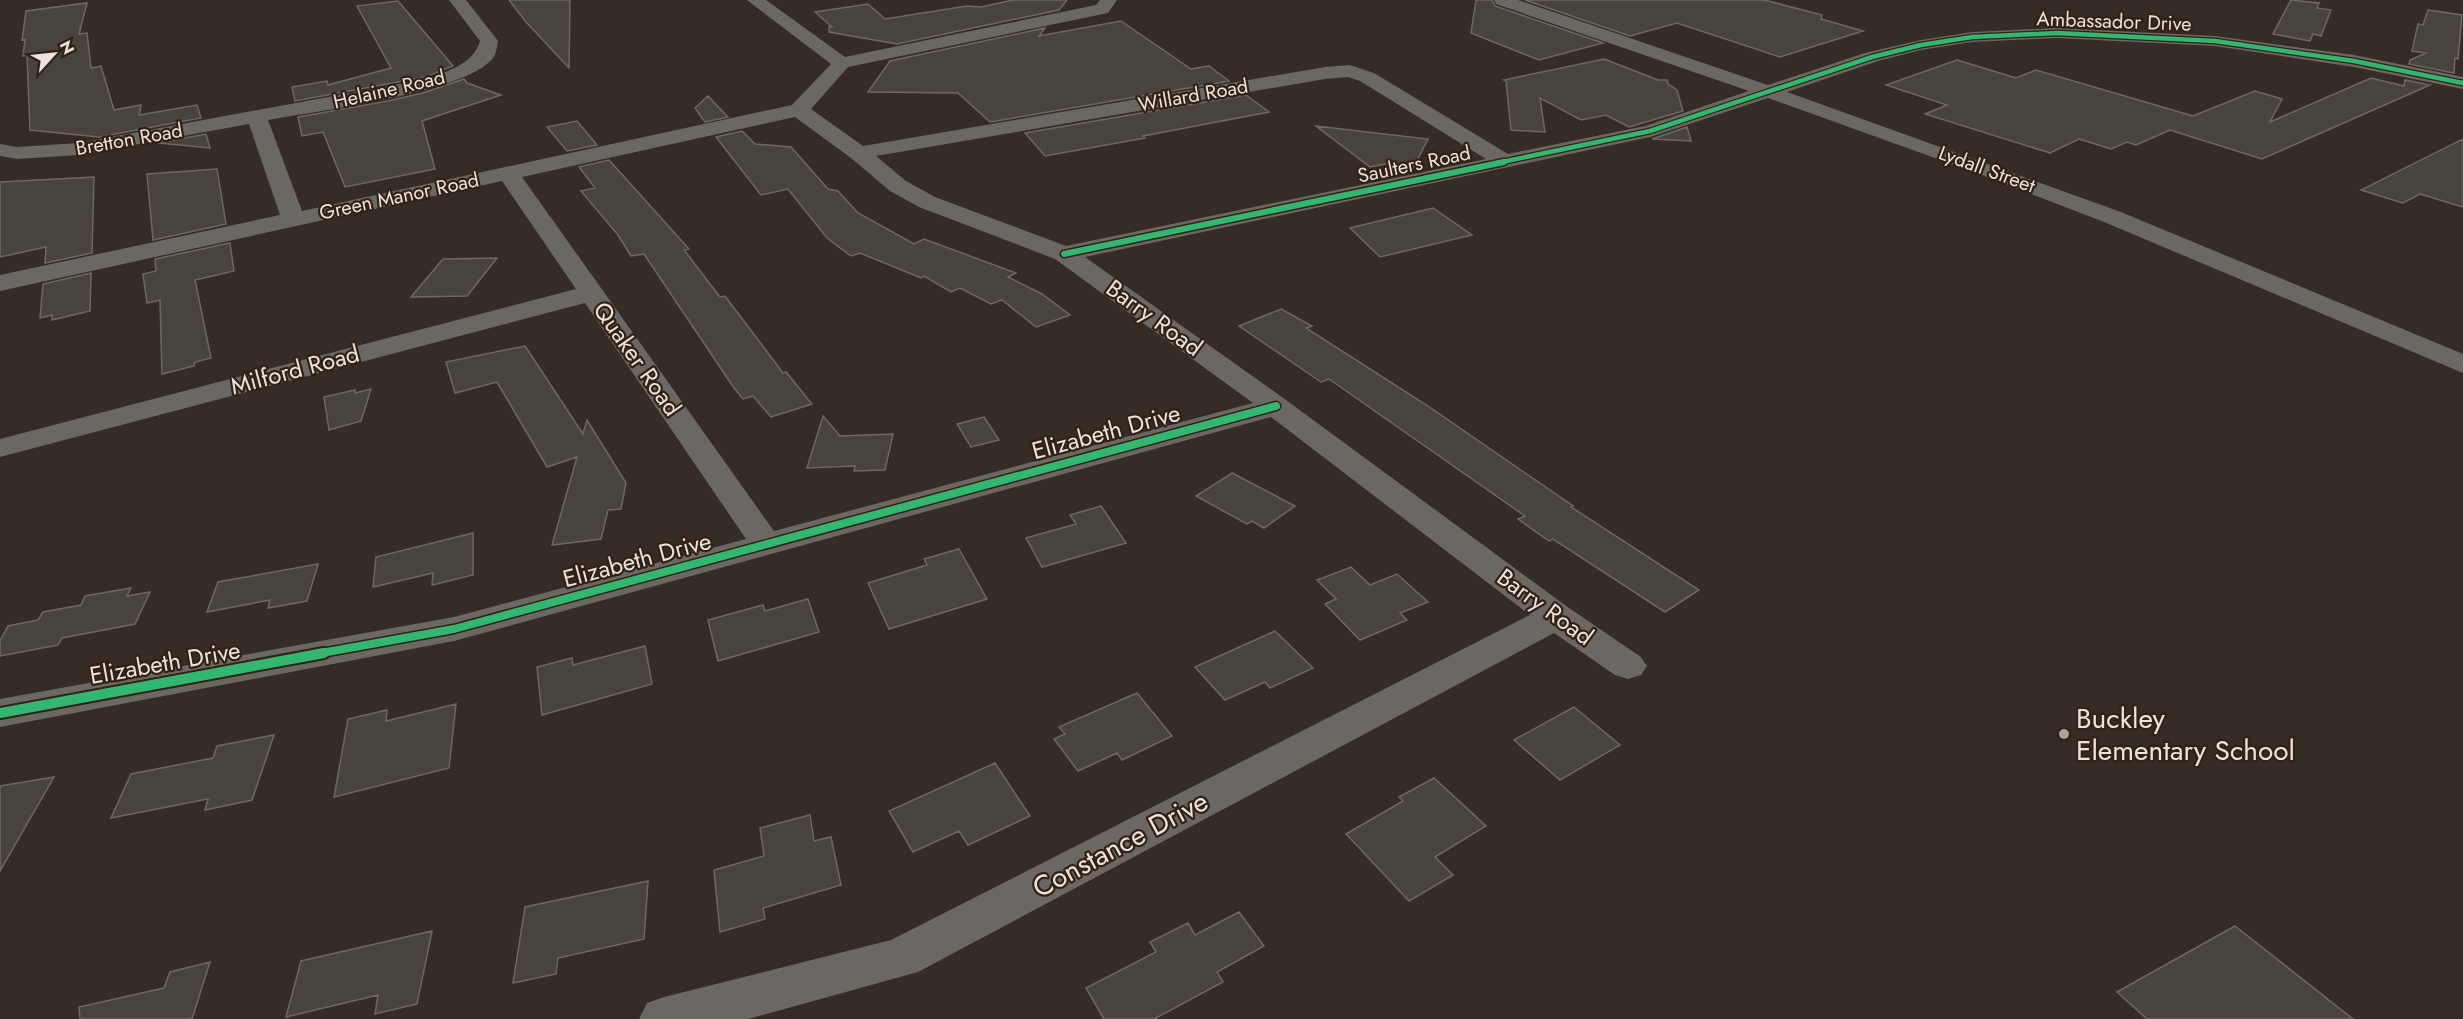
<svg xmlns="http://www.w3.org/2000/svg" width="2463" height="1019" font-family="Jost,sans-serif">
<rect width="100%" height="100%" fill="#352c25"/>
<path fill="#49433d" stroke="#6f6862" stroke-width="1.5" d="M509 0H570L569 68 526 22Z
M1013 0H1067L1059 10 897 44 829 32V27H832L815 12 868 4 885 19 967 6 981 7Z
M1476 0H1492L1495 6 1603 43 1539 60 1471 33Z
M1525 0H1764L1822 15 1821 19 1863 31 1780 57 1677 23 1630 36Z
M2291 0 2319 3 2317 8 2331 10 2321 36 2313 34 2310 41 2273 34Z
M398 1 453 66 425 77 295 101 292 87 327 81 328 85 391 68 357 6Z
M87 3 79 34 87 33 91 68 101 66 114 110 141 105 139 115 197 105 201 118 99 137 30 130 27 55 23 56 25 39 22 40 26 11Z
M2428 10 2462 15 2458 59 2455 58 2454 73 2409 64 2410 60 2426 53 2412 51 2418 24 2423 25Z
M1121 21 1191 69 1209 66 1229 81 990 122 958 93 868 92 890 61 1045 28 1039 36Z
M1604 59 1658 80H1667L1668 84 1677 90 1683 111 1629 127 1606 115 1581 120 1540 98 1545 132 1511 130 1506 81 1504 80Z
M1957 60 2016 78 2036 70 2193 116 2255 91 2282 99 2270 122 2371 78 2404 86 2405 80 2430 85 2262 159 2170 130 2136 145 2127 142 2111 149 2079 139 2050 153 1925 114 1947 105 1886 85Z
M464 79 467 83 501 95 422 121 435 169 345 187 323 132 302 136 298 117 388 101 423 93Z
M1246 95 1269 112 1143 136 1145 138 1045 156 1025 133Z
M708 96 728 117 705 122 695 108Z
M577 121 597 145 567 151 547 127Z
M1316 126 1428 139 1411 172 1406 173 1391 163 1370 167Z
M1687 127 1691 141 1652 139Z
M742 131 755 144 791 147 828 189 838 191 858 213 914 244 924 239 1016 273 1008 277 1042 294 1070 315 1036 327 1002 300 991 304 960 288 951 292 924 276 921 278 860 253 851 256 827 238 788 189 761 195 716 137Z
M206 134 210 148 158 143Z
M2463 139V207L2420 194 2403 203 2361 190Z
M609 160 689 249 684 250 720 297 725 296 783 373 786 372 812 404 771 417 753 396 743 399 734 388 644 254 631 256 618 235 581 191 595 188 579 167Z
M217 169 226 224 153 240 147 174Z
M94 177 92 253 45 263 46 247 0 257V182Z
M1433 208 1472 235 1380 257 1350 228Z
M230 243 234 271 195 280 211 358 195 362 194 366 162 374 160 300 147 303 143 274 156 271 155 259Z
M497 258 467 296 411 297 443 259Z
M91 273 90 311 52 320V315L40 318 43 284Z
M1281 309 1312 326 1306 328 1428 406 1573 506 1571 507 1699 590 1665 612 1553 539 1549 541 1518 519 1525 516 1329 379 1321 382 1239 326Z
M525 346 583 434 587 420 626 483 621 509 608 510 601 539 552 545 577 457 547 467 497 382 455 393 446 362Z
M371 389 361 421 329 430 324 397 355 390V393Z
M823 416 840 436 893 434 885 470 854 471 855 466 807 468Z
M984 417 999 440 971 447 957 424Z
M1232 473 1295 506 1264 528 1252 521 1247 524 1196 496Z
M1101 506 1126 543 1042 567 1026 538 1076 524 1070 515Z
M473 533V575L432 585 433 573 373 587 376 557Z
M959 549 987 599 889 629 868 583 927 565 924 559Z
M318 564 307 601 268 608 270 600 207 612 218 582Z
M1351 567 1370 585 1397 574 1428 602 1400 613 1407 620 1360 640 1325 604 1336 599 1317 580Z
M131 588 127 596 150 592 135 624 62 638 58 645 0 656V641L8 626 38 620 43 612 81 605 85 596Z
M808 599 819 632 718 661 708 620 763 605 765 611Z
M1275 631 1313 668 1270 688 1265 682 1225 700 1195 667Z
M645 646 652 684 542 715 537 667 572 658 573 665Z
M1137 693 1172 736 1122 760 1117 753 1078 771 1054 739 1065 734 1059 727Z
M456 704 449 768 334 797 348 719 387 710 386 721Z
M1574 707 1620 745 1560 780 1514 740Z
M274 735 252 800 205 810 208 799 111 818 131 774 213 758 217 746Z
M995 763 1030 816 968 845 959 831 913 852 889 811Z
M54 777 0 871V786Z
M1434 778 1486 826 1435 857 1453 875 1409 901 1346 834 1403 801 1399 797Z
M810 815 814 841 831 837 841 885 763 908 765 919 720 932 714 870 764 856 760 828Z
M648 881 644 939 558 958 556 974 513 983 525 907Z
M1239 912 1264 946 1217 972 1223 982 1154 1019H1104L1086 988 1156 952 1150 942 1188 923 1195 935Z
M2235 926 2353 1019H2147L2117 992Z
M432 931 417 1004 375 1014 378 995 286 1017 301 961Z
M210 962 192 1019H80L79 1007 164 988 170 972Z"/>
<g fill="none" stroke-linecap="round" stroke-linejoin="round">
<path fill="#6b6763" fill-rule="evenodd" d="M449 0H466L498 41C497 47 496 54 493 58 466 93 315 111 268 120L302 211 792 105 831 64 747 0H766L845 57 1096 5 1100 0H1117L1108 13 848 67 811 109 863 146 1325 67 1350 65 1374 73 1508 154 1645 126 1749 91 1496 4 1494 0H1518L1768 85 1865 53 1921 40 1972 32 2057 28 2215 36 2354 55 2463 77V89L2354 67 2215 46 2057 38 1972 42 1921 50 1878 61 1787 92 2121 212 2463 354V373L2104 222 1985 176 1768 98 1650 137 1085 257 1286 400 1569 608 1641 657 1647 666 1641 675 1628 679 1615 675 1554 633 918 972 748 1019H639L647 1003 664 997 891 940 1530 615 1271 417 454 641 0 727V699L454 617 746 539 585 303 0 457V439L576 289 502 181 0 291V275L280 215 249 124 79 155 17 159 0 156V144L17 147 79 143 426 79C447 71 473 65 480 41ZM1348 77 1360 81 1486 159 1066 246 935 197 906 181 876 156 1325 79ZM795 117 851 158 890 191 919 207 1055 259 1253 403 774 531 522 177Z"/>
<g stroke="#312116" stroke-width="7">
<path id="cycleway-far3" d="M1497 163 1650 131 1872 57 1921 45 1972 37 2057 33 2215 41 2354 61 2463 83"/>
</g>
<g stroke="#312116" stroke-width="9">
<path id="cycleway-far2" d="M1064 254 1504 162"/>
</g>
<g stroke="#312116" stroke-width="11">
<path id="cycleway-far1" d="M316 654 454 629 1276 406"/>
</g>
<g stroke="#312116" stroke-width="14">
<path id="cycleway" d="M0 713 324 653"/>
</g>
<use href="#cycleway-far3" stroke="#33b770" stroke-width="4.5"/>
<use href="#cycleway-far2" stroke="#33b770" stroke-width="6"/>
<use href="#cycleway-far1" stroke="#33b770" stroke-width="8"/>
<use href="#cycleway" stroke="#33b770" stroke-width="10"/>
</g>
<circle fill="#ada39c" stroke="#312116" stroke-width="2" cx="2064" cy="734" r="6"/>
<g text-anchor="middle" stroke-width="4.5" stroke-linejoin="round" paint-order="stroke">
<g font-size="20" fill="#eee3dc" stroke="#312116">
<text transform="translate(2114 21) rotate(2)" y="7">Ambassador Drive</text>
<text transform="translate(389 89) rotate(-13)" y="7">Helaine Road</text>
<text transform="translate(1193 95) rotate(-10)" y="7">Willard Road</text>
<text transform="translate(129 139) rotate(-10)" y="7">Bretton Road</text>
<text transform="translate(1414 164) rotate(-12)" y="7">Saulters Road</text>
<text transform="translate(1987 169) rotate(20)" y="7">Lydall Street</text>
<text transform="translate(399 196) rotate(-12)" y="7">Green Manor Road</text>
</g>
<g font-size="24" fill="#eee3dc" stroke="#312116">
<text transform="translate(1154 318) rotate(36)" y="8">Barry Road</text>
<text transform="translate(637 359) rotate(55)" y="8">Quaker Road</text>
<text transform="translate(295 370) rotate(-15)" y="8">Milford Road</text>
<text transform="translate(1106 432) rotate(-15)" y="8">Elizabeth Drive</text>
<text transform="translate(637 560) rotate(-15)" y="8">Elizabeth Drive</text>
<text transform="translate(1545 607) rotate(36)" y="8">Barry Road</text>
<text transform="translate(165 663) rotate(-10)" y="8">Elizabeth Drive</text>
</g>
<g font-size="28" fill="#eee3dc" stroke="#312116" text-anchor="start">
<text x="2076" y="728">Buckley<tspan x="2076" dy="32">Elementary School</tspan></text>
</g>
<g font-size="28" fill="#eee3dc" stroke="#312116">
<text transform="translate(1120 844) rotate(-28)" y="10">Constance Drive</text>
</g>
</g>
<g transform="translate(54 54) rotate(63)" stroke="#312116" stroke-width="4.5" paint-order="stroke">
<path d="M0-4.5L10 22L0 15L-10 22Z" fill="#eee3dc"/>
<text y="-9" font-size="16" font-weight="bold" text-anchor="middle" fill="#eee3dc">N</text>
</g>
</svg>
